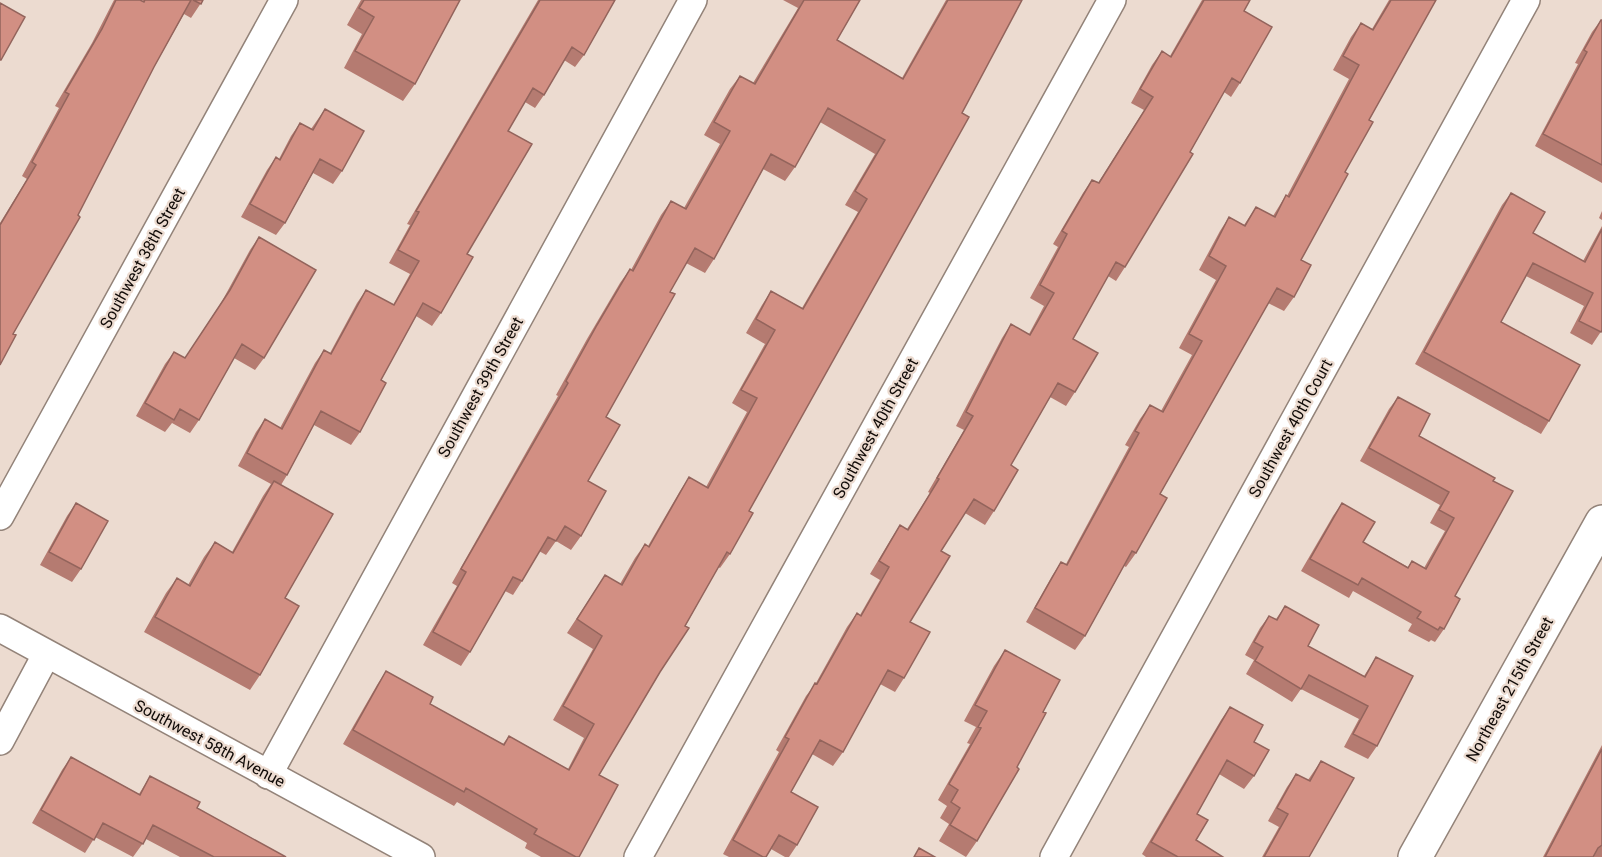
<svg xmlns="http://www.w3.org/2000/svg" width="1602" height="857" font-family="Roboto,sans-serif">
<rect width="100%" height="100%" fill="#ecdbd0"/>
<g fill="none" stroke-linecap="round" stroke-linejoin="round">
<g stroke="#938379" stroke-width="30">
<path id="minor" d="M0 516 284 0
M0 628 421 857
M0 741 46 655
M268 775 693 0
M638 857 1112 0
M1054 857 1526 0"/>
</g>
<g stroke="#938379" stroke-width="36">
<path id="tertiary" d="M1415 857 1602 522"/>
</g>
<use href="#minor" stroke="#fff" stroke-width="27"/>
<use href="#tertiary" stroke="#fff" stroke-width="33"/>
</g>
<path fill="#b57b71" d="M114 0H140L142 1 143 0H203L191 18 184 14 154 67 13 334 0 365V223L27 179 22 176 59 108 55 106 92 43Z
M361 0H460L415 84 403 101 344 68 362 34 347 25Z
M538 0H615L584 55 575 67 564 60 544 95 535 108 525 102 508 131 467 254 441 313 432 326 416 316 381 380 360 432 351 445 314 425 287 475 281 485 285 598 260 675 250 690 144 632 166 593 177 578 188 585 204 557 215 542 232 552 263 496 271 484 238 466 256 432 265 419 280 428 315 363 324 350 330 353 357 303 366 290 393 305 410 274 389 263 410 225 407 224Z
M783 0H860L837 40 902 78 946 0H1022L749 511 730 554 720 568 718 567 660 672 599 775 579 857H541L525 848 527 843 457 802 454 806 343 744 377 685 386 671 430 704 503 744 509 736 568 769 584 738 553 720 593 649 567 633 605 575 620 584 635 558 645 544 648 546 680 491 689 477 706 487 747 412 732 403 765 344 746 333 762 305 771 291 802 308 858 212 845 205 875 154 820 122 795 167 785 181 763 169 714 259 705 273 686 263 670 292 606 417 588 481 581 536 571 550 556 541 546 555 539 551 522 581 513 595 505 591 470 652 461 666 423 645 457 586 452 583 558 396 556 395 587 339 620 283 630 269 631 270 661 215 671 201 684 208 720 144 704 135 730 89 740 76 753 83 798 8Z
M1202 0H1250L1244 11 1240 83 1231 97 1224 92 1125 267 1116 281 1108 276 1073 339 1075 392 1066 406 1050 397 1011 465 994 511 985 525 965 513 941 551 910 622 904 678 895 692 880 684 843 752 833 766 812 754 791 792 797 845 789 857H785L771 849 766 857H729L723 854 779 752 776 750 806 696 816 683 847 627 857 613 860 615 880 580 870 574 891 539 900 525 907 529 930 493 928 492 964 430 956 426 1002 338 1011 324 1029 334 1044 306 1030 298 1058 247 1053 244 1083 193 1092 180 1098 183 1144 110 1131 103 1152 65 1162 51 1170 56Z
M1389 0H1436L1369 120 1345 172 1301 260 1294 297 1284 311 1268 303 1160 494 1136 553 1126 567 1124 566 1085 636 1075 650 1026 622 1052 576 1061 562 1066 564 1129 447 1125 445 1140 419 1150 405 1161 411 1192 355 1179 348 1216 280 1199 270 1220 231 1229 217 1244 225 1256 207 1273 216 1286 195 1287 196 1349 79 1333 70 1351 37 1361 23 1372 29Z
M1601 20H1602V183L1535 146 1578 64 1575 63 1592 32Z
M325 109 342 171 333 184 313 173 285 223 276 235 241 217 267 170 276 157 279 159 291 136 300 123 311 129Z
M1511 193 1533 233 1583 261 1602 226V330L1592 345 1570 333 1584 306 1526 276 1501 322 1549 421 1541 434 1415 364 1502 205Z
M1602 211V220L1599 218Z
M259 237 264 358 255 370 234 358 199 420 190 433 172 423 165 432 136 416 165 364 174 352 185 358 221 303 250 250Z
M1398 397 1419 436 1493 481 1444 629 1435 642 1431 640 1429 642 1408 631 1412 624 1353 591 1349 598 1301 571 1333 516 1342 503 1363 542 1408 567 1412 561 1424 568 1445 531 1430 523 1440 505 1360 461 1389 409Z
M76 503 81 569 72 582 40 565 67 516Z
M1285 606 1308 646 1364 676 1376 657 1377 746 1368 759 1344 747 1359 719 1301 689 1292 702 1246 674 1254 660 1245 655 1260 628 1269 616 1276 619Z
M1005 650 1043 712 977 841 966 857 939 841 949 824 940 818 947 806 938 800 970 744 967 743 976 727 964 721 994 666Z
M1230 707 1254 742V776L1244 789 1219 774 1197 814 1196 840 1223 857H1146L1142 854 1221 720Z
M1602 745V857H1543Z
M71 757 139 794 150 776 197 808 286 857H180L146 839 133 857 95 837 85 853 32 823 62 770Z
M1321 761 1309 857H1262L1279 827 1268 821 1287 787 1296 774 1308 780Z"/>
<path fill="#d28f83" stroke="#93645c" stroke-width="1.5" d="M116 0H140L144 2 145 0H191L154 67 78 215 80 217 13 334 16 335 0 365V225L36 165 32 162 69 94 65 92 102 29Z
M193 0H203L201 4Z
M364 0H460L415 84 355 51 374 17 359 8Z
M540 0H615L584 55 572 47 544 95 533 88 508 131 532 144 467 254 473 257 441 313 423 303 381 380 386 383 360 432 321 411 287 475 247 453 265 419 282 429 324 350 331 354 366 290 394 305 419 261 398 250 419 212 416 211Z
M804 0H860L837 40 903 79 948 0H1022L962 113 969 117 749 511 753 513 730 554 727 552 685 626 689 628 660 672 599 775 618 785 579 857H576L534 834 537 829 466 788 464 792 353 730 386 671 433 697 430 704 504 745 509 736 569 770 594 724 563 706 602 636 577 619 605 575 622 585 645 544 649 547 689 477 708 488 757 398 741 390 775 330 756 319 771 291 803 309 867 199 855 191 885 140 828 108 795 167 771 154 714 259 695 248 670 292 675 294 606 417 620 425 588 481 606 491 581 536 565 526 556 541 548 537 522 581 513 577 470 652 433 632 466 572 461 569 568 383 566 381 597 325 630 269 633 271 671 201 686 209 730 131 714 122 740 76 755 84Z
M1204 0H1250L1244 11 1272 27 1240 83 1232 78 1190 152 1193 154 1125 267 1116 262 1073 339 1098 353 1075 392 1058 383 1011 465 1018 470 994 511 974 499 941 551 950 556 910 622 930 632 904 678 888 670 843 752 820 740 791 792 818 807 797 845 779 835 766 857H763L733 840 789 739 785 737 815 683 817 684 857 613 861 616 889 567 879 561 900 525 908 530 939 479 937 478 973 416 966 412 1011 324 1030 335 1054 293 1040 285 1067 234 1062 231 1092 180 1099 183 1153 97 1140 89 1162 51 1171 57Z
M1391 0H1436L1369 120 1373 122 1345 172 1348 174 1301 260 1311 265 1294 297 1277 288 1160 494 1167 498 1136 553 1132 551 1085 636 1035 608 1061 562 1067 565 1139 433 1135 431 1150 405 1163 412 1202 341 1189 334 1226 266 1209 256 1229 217 1245 226 1256 207 1275 217 1286 195 1289 197 1359 65 1343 56 1361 23 1373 30Z
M0 3 25 17 1 60H0Z
M1601 20H1602V165L1543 134 1587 52 1584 50Z
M325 109 364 131 342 171 320 159 285 223 250 204 276 157 280 160 300 123 313 130Z
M1511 193 1545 212 1533 233 1585 262 1602 229V330L1601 332 1579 321 1593 293 1533 263 1501 322 1580 365 1549 421 1424 352Z
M259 237 316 270 264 358 242 344 199 420 180 409 174 420 145 403 174 352 185 358 230 290Z
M1398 397 1430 414 1419 436 1495 478 1493 481 1513 491 1455 596 1460 599 1444 629 1440 627 1438 630 1417 618 1421 612 1362 578 1358 585 1310 559 1342 503 1375 522 1363 542 1408 568 1412 561 1426 569 1454 518 1439 510 1449 492 1369 448Z
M274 481 333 514 285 598 299 606 260 675 155 617 177 578 190 586 215 542 233 553Z
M76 503 108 521 81 569 49 552Z
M1285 606 1319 625 1308 646 1365 677 1376 657 1413 676 1377 746 1353 734 1368 706 1309 675 1301 689 1255 661 1263 647 1254 642 1269 616 1277 620Z
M1005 650 1060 680 1043 712 1046 713 1017 767 1019 769 977 841 950 825 960 808 951 802 958 790 949 784 981 728 978 727 987 711 975 705Z
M1230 707 1263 725 1254 742 1269 750 1254 776 1227 760 1197 814 1208 820 1196 840 1223 857H1178L1151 842Z
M1602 749V845L1598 848 1593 857H1545Z
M71 757 140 795 150 776 200 802 197 808 286 857H214L153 825 143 844 103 823 94 840 41 810Z
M1321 761 1354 778 1309 857H1264L1288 814 1277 808 1296 774 1310 781Z
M919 848 935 857H914Z"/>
<g text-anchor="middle" stroke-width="4.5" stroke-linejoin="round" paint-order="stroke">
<g font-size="16" fill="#100a07" stroke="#ecdbd0">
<text transform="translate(142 258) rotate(-61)" y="6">Southwest 38th Street</text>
<text transform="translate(480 387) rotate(-61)" y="6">Southwest 39th Street</text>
<text transform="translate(875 428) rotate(-61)" y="6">Southwest 40th Street</text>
<text transform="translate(1290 428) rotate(-61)" y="6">Southwest 40th Court</text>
<text transform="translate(1509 689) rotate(-61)" y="6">Northeast 215th Street</text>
<text transform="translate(210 743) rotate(28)" y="6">Southwest 58th Avenue</text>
</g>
</g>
</svg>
